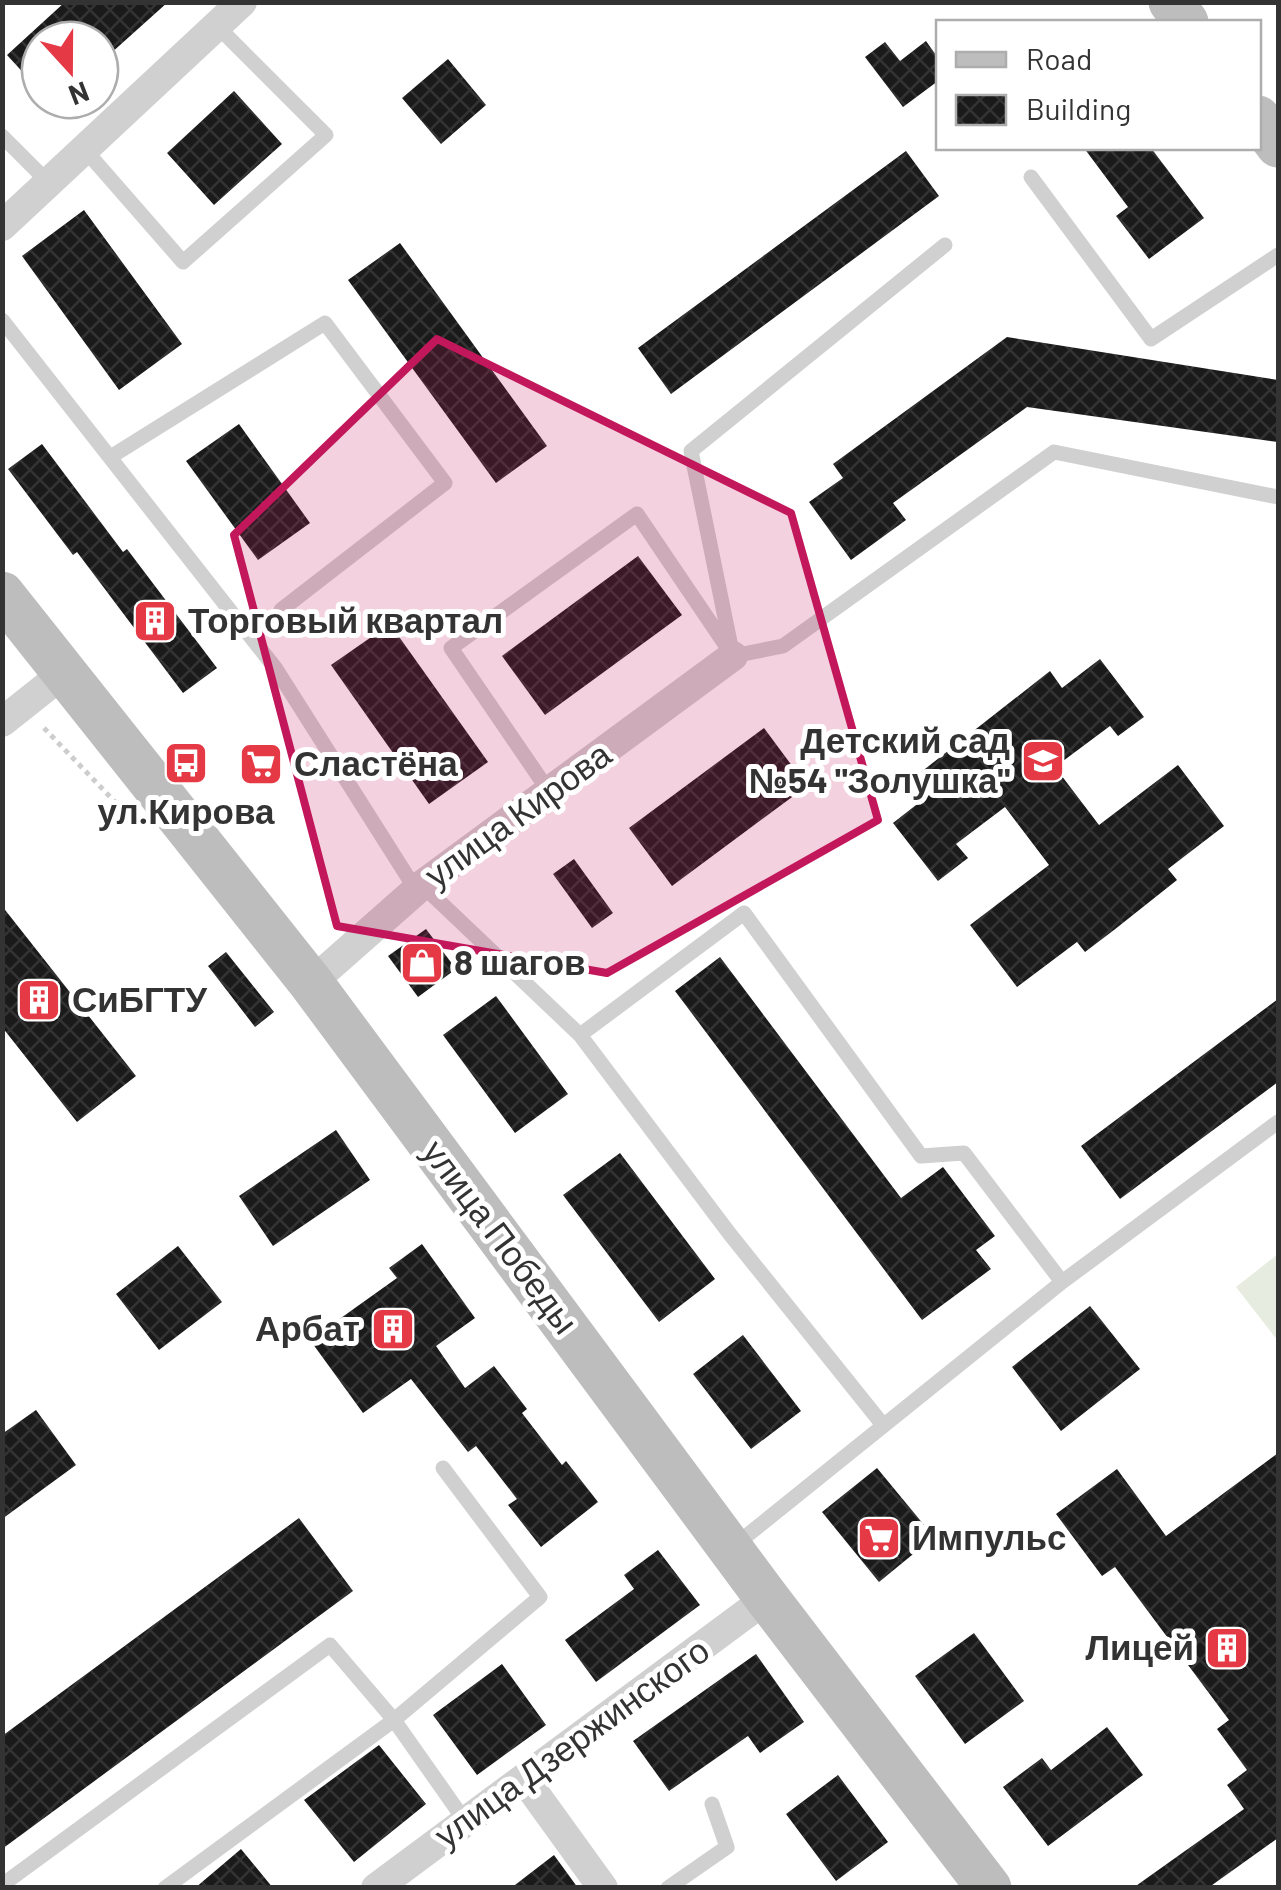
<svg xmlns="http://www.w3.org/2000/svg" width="1281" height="1890" font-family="Barlow,sans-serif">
<defs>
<pattern id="building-cross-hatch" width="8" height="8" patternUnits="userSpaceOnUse" patternTransform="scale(2.5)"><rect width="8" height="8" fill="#1a1a1a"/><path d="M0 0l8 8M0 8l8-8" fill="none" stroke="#333"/></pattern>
</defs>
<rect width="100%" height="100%" fill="#fff"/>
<path fill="#e6ecdf" d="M1278 1254V1341L1236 1287Z"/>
<path fill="url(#building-cross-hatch)" d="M65 2H168L100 63V40H40V91L7 55Z
M926 41 938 58V81L903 107 865 57 885 42 900 61Z
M448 59 486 105 441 144 402 98Z
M234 91 282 144 214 205 167 153Z
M1084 148H1151L1204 218 1149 259 1116 216 1128 207Z
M906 151 939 196 671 394 638 348Z
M84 210 182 344 119 390 22 256Z
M400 243 547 446 496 483 348 280Z
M1007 337 1278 380V442L1027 407 893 503 906 520 851 560 809 502 843 478 833 464Z
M239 424 310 523 258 560 186 461Z
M42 444 123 552 127 549 217 668 183 693 77 552 73 555 8 469Z
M638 556 682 615 545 715 502 656Z
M390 624 488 762 429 804 331 665Z
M1100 659 1144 717 1118 736 1110 726 1055 767 1099 825 1178 765 1224 826 1168 869 1177 880 1114 930 1085 952 1077 942 1017 987 970 925 1049 865 1005 807 956 844 968 858 938 881 893 823 930 794 916 776 1050 671 1062 688Z
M764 728 807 786 672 886 629 828Z
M574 859 613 913 592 928 553 874Z
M2 906 136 1076 77 1122 2 1027Z
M426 929 456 969 418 997 388 956Z
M226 952 274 1012 255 1027 208 966Z
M720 957 901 1198 943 1167 995 1236 976 1250 991 1269 922 1320 675 991Z
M496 996 568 1094 515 1133 443 1035Z
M1278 999V1082L1120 1199 1081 1146Z
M336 1130 370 1180 273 1246 239 1196Z
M620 1153 715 1279 659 1322 563 1195Z
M422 1244 475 1318 436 1346 465 1388 494 1366 527 1409 522 1413 562 1465 566 1461 598 1502 541 1547 508 1505 517 1499 476 1446 468 1452 411 1379 363 1413 310 1340 397 1278 389 1268Z
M178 1246 222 1302 159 1350 116 1294Z
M1090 1306 1140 1369 1061 1431 1012 1367Z
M743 1335 801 1411 751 1449 693 1374Z
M36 1410 76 1465 2 1519V1434Z
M1278 1453V1838L1208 1888H1133L1244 1809 1227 1785 1247 1770 1217 1729 1229 1720 1115 1567 1102 1576 1056 1514 1117 1469 1166 1536Z
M877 1468 934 1537 879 1582 822 1512Z
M299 1518 353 1591 2 1849V1736Z
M658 1550 700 1605 596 1682 565 1640 634 1589 624 1575Z
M974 1633 1024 1701 965 1744 915 1676Z
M756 1654 804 1722 760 1753 748 1736 669 1791 633 1741Z
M502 1664 546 1725 477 1775 433 1715Z
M1107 1727 1143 1775 1048 1846 1003 1787 1042 1758 1051 1770Z
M379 1745 426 1804 354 1862 304 1800Z
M838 1775 888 1842 836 1881 786 1814Z
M241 1849 273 1888H195Z
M554 1855 578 1888H511Z"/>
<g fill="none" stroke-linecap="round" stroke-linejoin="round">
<path stroke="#cdcdcd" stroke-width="5" stroke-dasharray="5 5" stroke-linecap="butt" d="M44 728 116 803"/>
<path stroke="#d0d0d0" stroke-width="15" d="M2 136 49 183
M86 151 183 262 326 135 217 26
M1031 177 1151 339 1278 255
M2 320 276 669 409 879 422 885 580 1035 744 913 921 1156 964 1153 1062 1282
M112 456 325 323 445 483 281 610
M731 647 691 451 945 245
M733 656 783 646 1054 452 1278 497
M550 793 451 648 637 514 733 656
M580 1035 729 1233 883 1425
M443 1468 540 1597 394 1720 465 1821
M734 1546 1062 1282 1278 1122
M2 1885 330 1645 394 1720 165 1888
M668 1888 727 1847 712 1804"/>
<path stroke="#d0d0d0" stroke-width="30" d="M2 226 242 2
M2 722 65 672
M311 983 422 885 733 656
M525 1780 603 1888
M376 1888 767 1598"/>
<path stroke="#bdbdbd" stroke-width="45" d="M1171 2 1186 22
M1258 118 1278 145
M2 594 311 983 767 1598 989 1888"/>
</g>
<path fill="#c2185b" fill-opacity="0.2" stroke="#c2185b" stroke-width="8" stroke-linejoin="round" d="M437 339 791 513 878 820 607 973 337 926 234 535Z"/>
<defs>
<g id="building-square" transform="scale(2.25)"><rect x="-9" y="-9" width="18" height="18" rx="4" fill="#e63946" stroke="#fff"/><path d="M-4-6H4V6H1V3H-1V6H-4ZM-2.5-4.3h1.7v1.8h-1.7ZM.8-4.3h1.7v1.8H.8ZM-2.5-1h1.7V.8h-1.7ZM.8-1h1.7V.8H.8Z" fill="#fff"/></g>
<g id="school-square" transform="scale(2.25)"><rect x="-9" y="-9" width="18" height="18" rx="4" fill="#e63946" stroke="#fff"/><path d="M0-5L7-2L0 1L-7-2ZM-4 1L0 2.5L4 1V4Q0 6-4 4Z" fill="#fff"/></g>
<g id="bus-square" transform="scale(2.25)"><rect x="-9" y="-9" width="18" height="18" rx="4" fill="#e63946" stroke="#fff"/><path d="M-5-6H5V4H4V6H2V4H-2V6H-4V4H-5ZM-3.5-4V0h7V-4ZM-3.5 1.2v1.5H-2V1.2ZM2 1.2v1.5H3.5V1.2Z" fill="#fff"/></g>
<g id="supermarket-square" transform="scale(2.25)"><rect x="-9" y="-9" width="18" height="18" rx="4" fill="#e63946" stroke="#fff"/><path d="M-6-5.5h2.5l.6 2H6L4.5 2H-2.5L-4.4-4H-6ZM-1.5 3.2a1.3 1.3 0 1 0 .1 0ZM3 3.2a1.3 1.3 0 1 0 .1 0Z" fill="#fff"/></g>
<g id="shop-square" transform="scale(2.25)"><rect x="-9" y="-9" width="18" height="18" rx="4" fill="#e63946" stroke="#fff"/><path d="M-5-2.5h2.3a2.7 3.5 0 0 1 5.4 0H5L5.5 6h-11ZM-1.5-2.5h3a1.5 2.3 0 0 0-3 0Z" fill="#fff"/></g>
</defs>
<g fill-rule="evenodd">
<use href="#building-square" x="155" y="621"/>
<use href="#school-square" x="1043" y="761"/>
<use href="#bus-square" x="186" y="763"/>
<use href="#supermarket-square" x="261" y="764"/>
<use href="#shop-square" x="422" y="963"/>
<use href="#building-square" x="39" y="1000"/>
<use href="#building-square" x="393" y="1329"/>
<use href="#supermarket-square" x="879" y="1538"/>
<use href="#building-square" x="1227" y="1648"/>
</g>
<g text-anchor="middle" stroke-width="10" stroke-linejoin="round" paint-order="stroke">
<g font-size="35" font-weight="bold" fill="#333" stroke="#fff" text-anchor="start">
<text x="188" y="633">Торговый квартал</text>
<text x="1010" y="753" text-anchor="end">Детский сад<tspan x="1010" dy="40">№54 "Золушка"</tspan></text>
<text x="294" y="776">Сластёна</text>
<text x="186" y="824" text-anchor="middle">ул.Кирова</text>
<text x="454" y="975">8 шагов</text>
<text x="72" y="1012">СиБГТУ</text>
<text x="360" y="1341" text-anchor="end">Арбат</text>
<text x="912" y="1550">Импульс</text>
<text x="1194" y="1660" text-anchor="end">Лицей</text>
</g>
<g font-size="35" fill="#333" stroke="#fff">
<text transform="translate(518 815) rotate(-36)" y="12">улица Кирова</text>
<text transform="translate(500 1237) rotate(53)" y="12">улица Победы</text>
<text transform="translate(572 1743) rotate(-36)" y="12">улица Дзержинского</text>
</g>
</g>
<rect width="1281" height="1890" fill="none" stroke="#333333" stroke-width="10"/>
<rect x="936" y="20" width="325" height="130" fill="#ffffff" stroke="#adadad" stroke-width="2.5"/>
<rect x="956" y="52" width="50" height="15" fill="#bdbdbd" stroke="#adadad" stroke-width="2.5"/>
<text x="1026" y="70" font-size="30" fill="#333333">Road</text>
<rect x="956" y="95" width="50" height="30" fill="url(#building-cross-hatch)" stroke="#adadad" stroke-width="2.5"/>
<text x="1026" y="120" font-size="30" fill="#333333">Building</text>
<g transform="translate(70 70) rotate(159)"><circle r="48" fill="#ffffff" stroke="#adadad" stroke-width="2.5"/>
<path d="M0-8L18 38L0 25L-18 38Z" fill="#e63946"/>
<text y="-15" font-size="28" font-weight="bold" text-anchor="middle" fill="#333333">N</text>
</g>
</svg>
